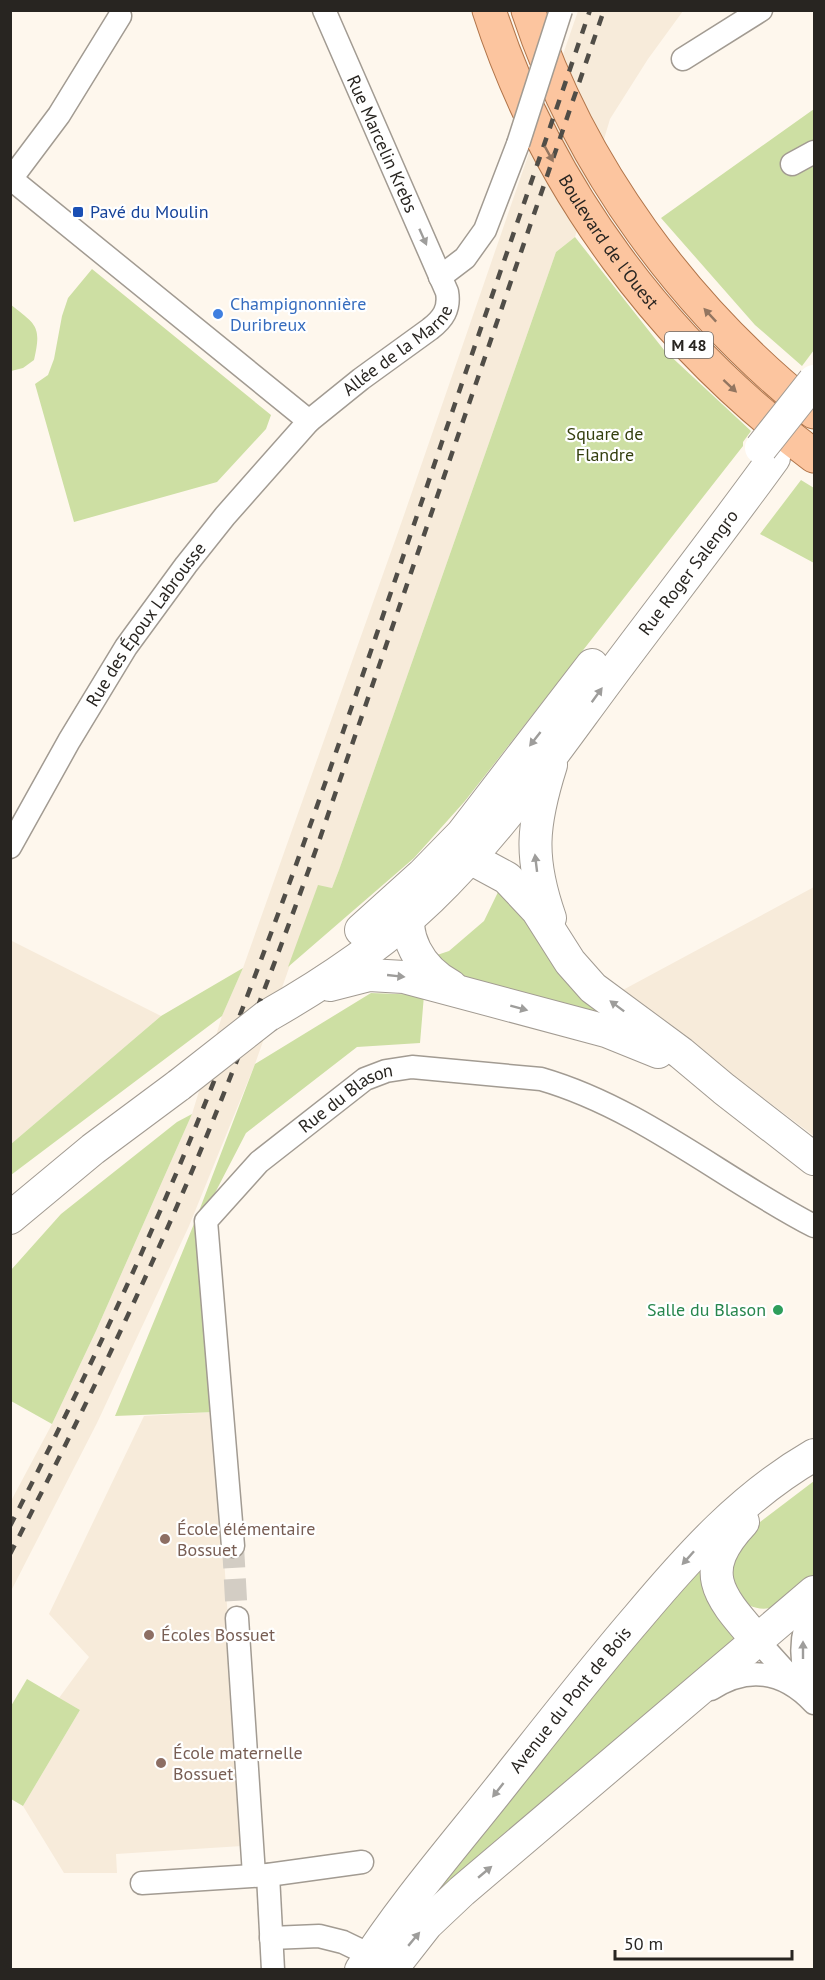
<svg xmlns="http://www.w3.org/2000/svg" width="825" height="1980" font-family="'PT Sans',sans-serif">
<rect width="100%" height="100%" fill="#fef7ed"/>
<path fill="#f7ebda" d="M578 11H683L648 59 610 119 575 237 556 252 339 870 332 888 318 886 255 1064 189 1226 97 1423 11 1591V1501L52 1424 96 1331 192 1114 222 1016 243 968 403 518Z
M814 887V1136L621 991Z
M10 940 161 1016 11 1144H10Z
M215 1412 242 1846 116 1854 117 1873H64L23 1806 80 1710 59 1698 89 1657 49 1614 144 1416Z"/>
<path fill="#cddfa3" d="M814 109V350L802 366 755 325 661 218Z
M575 237 664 350 751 431 743 442V446L465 801 414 858 288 967 318 885 332 888 339 870 556 252Z
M92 269 271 415 266 429 217 482 74 522 35 384 48 375 54 359 62 316 68 298Z
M10 304C36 325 42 325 34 360L23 368 11 371Z
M801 480 814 488V563L760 534Z
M499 890 611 1017 458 981 431 957 449 951 484 921Z
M243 968 222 1016 11 1175V1144L161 1016Z
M371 993 424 995 420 1043 357 1047 246 1133 201 1220 215 1412 115 1416 196 1219 255 1064Z
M192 1114 96 1331 52 1424 11 1401V1270L61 1214 177 1122Z
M814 1481V1576C786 1601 768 1625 732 1594L733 1547 739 1538Z
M710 1552 740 1641 434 1901 430 1897 675 1592Z
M27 1679 80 1710 23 1806 11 1799V1706Z"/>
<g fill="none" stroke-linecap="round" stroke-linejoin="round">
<path stroke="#d3cdc4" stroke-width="22" stroke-dasharray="22 11" stroke-linecap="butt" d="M233 1546 237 1618"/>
<g stroke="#a29b92" stroke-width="25">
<g id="street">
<path d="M683 59 761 10"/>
<path d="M792 164 814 152"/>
<path d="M10 178 309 421"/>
<path d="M11 179 59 115 120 16"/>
<path d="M440 277 465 258 485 230 518 144"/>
<path id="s1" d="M10 847 69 741 126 647 186 565 225 516 309 421 361 379 430 329C443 319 450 309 447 292L324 10"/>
<path id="s2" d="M233 1546 206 1221 259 1162 365 1079 386 1071 412 1067 541 1079C641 1108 723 1179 814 1226"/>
<path d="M814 1605C799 1633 798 1667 814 1696"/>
<path d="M237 1618 254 1875"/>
<path d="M758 1641 795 1682"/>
<path d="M711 1689C748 1665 784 1671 814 1703"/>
<path d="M268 1875 273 1970"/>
<path d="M142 1883 268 1875 362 1862"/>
<path d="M271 1938 319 1936 343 1942 370 1955"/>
</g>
</g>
<g stroke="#a29b92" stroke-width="34">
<g id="secondary">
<path d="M452 855 470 858 507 878 537 910 570 962 593 988 681 1053 724 1089 814 1159"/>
<path d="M411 900C400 936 420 969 451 986"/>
<path d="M550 918C529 858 532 825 551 765"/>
<path d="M361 930 422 875 462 834 592 665"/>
<path d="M330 985 369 975 404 977 606 1031 658 1052"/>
<path id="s3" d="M267 1016C325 983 382 945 430 899 503 829 560 743 621 662 672 594 724 527 774 458"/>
<path d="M10 1218 93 1149 179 1085"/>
<path d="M743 1522C695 1573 720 1597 758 1641"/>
<path id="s4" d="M361 1970C405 1901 460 1839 510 1775 552 1722 594 1668 638 1617 690 1555 743 1496 814 1455"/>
<path d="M391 1970 427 1924 462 1891 814 1592"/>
</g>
</g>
<g stroke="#b07449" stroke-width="35">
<g id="primary">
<path id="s5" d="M489 10C547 190 664 344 814 456"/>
<path d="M528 10C580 168 685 309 814 412"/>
</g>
</g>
<use href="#street" stroke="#fff" stroke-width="22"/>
<use href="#secondary" stroke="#fff" stroke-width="32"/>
<use href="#primary" stroke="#fcc59f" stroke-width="33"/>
<path stroke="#504d47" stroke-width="4.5" stroke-dasharray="10 10" stroke-linecap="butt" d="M10 1526C80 1390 145 1252 202 1111 285 907 355 698 426 489 480 329 536 170 590 10
M10 1554C84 1411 154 1266 214 1118 251 1026 286 934 319 841L604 10"/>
<g stroke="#a29b92" stroke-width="25" stroke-linecap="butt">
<path id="street-bridge" d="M518 144 561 10"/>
</g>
<g stroke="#a29b92" stroke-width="34" stroke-linecap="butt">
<path id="secondary-bridge" d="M761 448 814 381
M179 1085 267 1016"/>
</g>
<use href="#street-bridge" stroke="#fff" stroke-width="22"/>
<use href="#secondary-bridge" stroke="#fff" stroke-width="32"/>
</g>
<defs><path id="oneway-solid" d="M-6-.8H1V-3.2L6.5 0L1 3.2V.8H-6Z" transform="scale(1.5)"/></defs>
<g fill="#927560">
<use href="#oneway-solid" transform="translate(549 154) rotate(61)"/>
<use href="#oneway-solid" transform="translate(710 315) rotate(-133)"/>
<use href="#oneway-solid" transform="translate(730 386) rotate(43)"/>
</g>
<g fill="#9e9d9b">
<use href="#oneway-solid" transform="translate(423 237) rotate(66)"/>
<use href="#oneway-solid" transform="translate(597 695) rotate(-54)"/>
<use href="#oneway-solid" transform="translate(535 739) rotate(128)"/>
<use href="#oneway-solid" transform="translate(536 863) rotate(-97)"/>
<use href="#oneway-solid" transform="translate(396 976) rotate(6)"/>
<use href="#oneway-solid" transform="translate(617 1006) rotate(-143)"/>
<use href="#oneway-solid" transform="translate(519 1008) rotate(15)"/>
<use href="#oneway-solid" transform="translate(688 1558) rotate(132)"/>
<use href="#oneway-solid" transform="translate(803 1650) rotate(-90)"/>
<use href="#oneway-solid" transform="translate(498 1790) rotate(128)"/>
<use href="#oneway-solid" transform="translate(485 1872) rotate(-40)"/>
<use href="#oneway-solid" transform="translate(414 1939) rotate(-50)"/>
</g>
<rect fill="#1a4fb4" stroke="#fff" stroke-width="2" x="72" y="206" width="12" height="12" rx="3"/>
<circle fill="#3f7fe0" stroke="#fff" stroke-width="2" cx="218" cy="314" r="6"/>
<circle fill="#2e9e5b" stroke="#fff" stroke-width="2" cx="778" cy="1310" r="6"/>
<g fill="#8d6e63" stroke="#fff" stroke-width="2">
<circle cx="165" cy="1539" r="6"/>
<circle cx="149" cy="1635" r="6"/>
<circle cx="161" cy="1763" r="6"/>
</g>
<g text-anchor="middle" stroke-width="4.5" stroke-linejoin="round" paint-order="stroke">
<rect fill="#fff" stroke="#686664" stroke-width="1.5" x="665" y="332" width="48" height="26" rx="4.5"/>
<g font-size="16" font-weight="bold" fill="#282521">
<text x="689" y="351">M 48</text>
</g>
<g font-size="18" fill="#282521" stroke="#fff">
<text transform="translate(382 144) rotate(66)" y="6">Rue Marcelin Krebs</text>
<text dy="6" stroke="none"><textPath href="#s5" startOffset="262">Boulevard de l'Ouest</textPath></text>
<text dy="6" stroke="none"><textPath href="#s1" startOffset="636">Allée de la Marne</textPath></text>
<text dy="6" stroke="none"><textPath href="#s3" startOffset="618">Rue Roger Salengro</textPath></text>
<text dy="6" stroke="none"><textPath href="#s1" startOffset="261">Rue des Époux Labrousse</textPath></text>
<text dy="6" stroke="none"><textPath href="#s2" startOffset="514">Rue du Blason</textPath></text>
<text dy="6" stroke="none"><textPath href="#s4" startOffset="342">Avenue du Pont de Bois</textPath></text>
</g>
<g font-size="18" fill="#164399" stroke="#fff" text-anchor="start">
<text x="90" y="218">Pavé du Moulin</text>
</g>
<g font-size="18" fill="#366cbe" stroke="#fff" text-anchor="start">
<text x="230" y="310">Champignonnière<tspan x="230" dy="21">Duribreux</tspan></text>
</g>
<g font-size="18" fill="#343f0e" stroke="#fff">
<text x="605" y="440">Square de<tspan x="605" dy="21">Flandre</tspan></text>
</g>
<g font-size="18" fill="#27864d" stroke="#fff" text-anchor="end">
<text x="766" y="1316">Salle du Blason</text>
</g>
<g font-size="18" fill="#785e54" stroke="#fff" text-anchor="start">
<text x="177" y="1535">École élémentaire<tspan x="177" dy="21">Bossuet</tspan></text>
<text x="161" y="1641">Écoles Bossuet</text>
<text x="173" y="1759">École maternelle<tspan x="173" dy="21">Bossuet</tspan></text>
</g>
</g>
<rect width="825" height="1980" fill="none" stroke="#282521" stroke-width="24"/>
<path d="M615 1950v9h177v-9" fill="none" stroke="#282521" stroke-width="3"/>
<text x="624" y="1950" font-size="18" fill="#282521" stroke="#ffffff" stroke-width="4.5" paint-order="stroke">50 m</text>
</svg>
